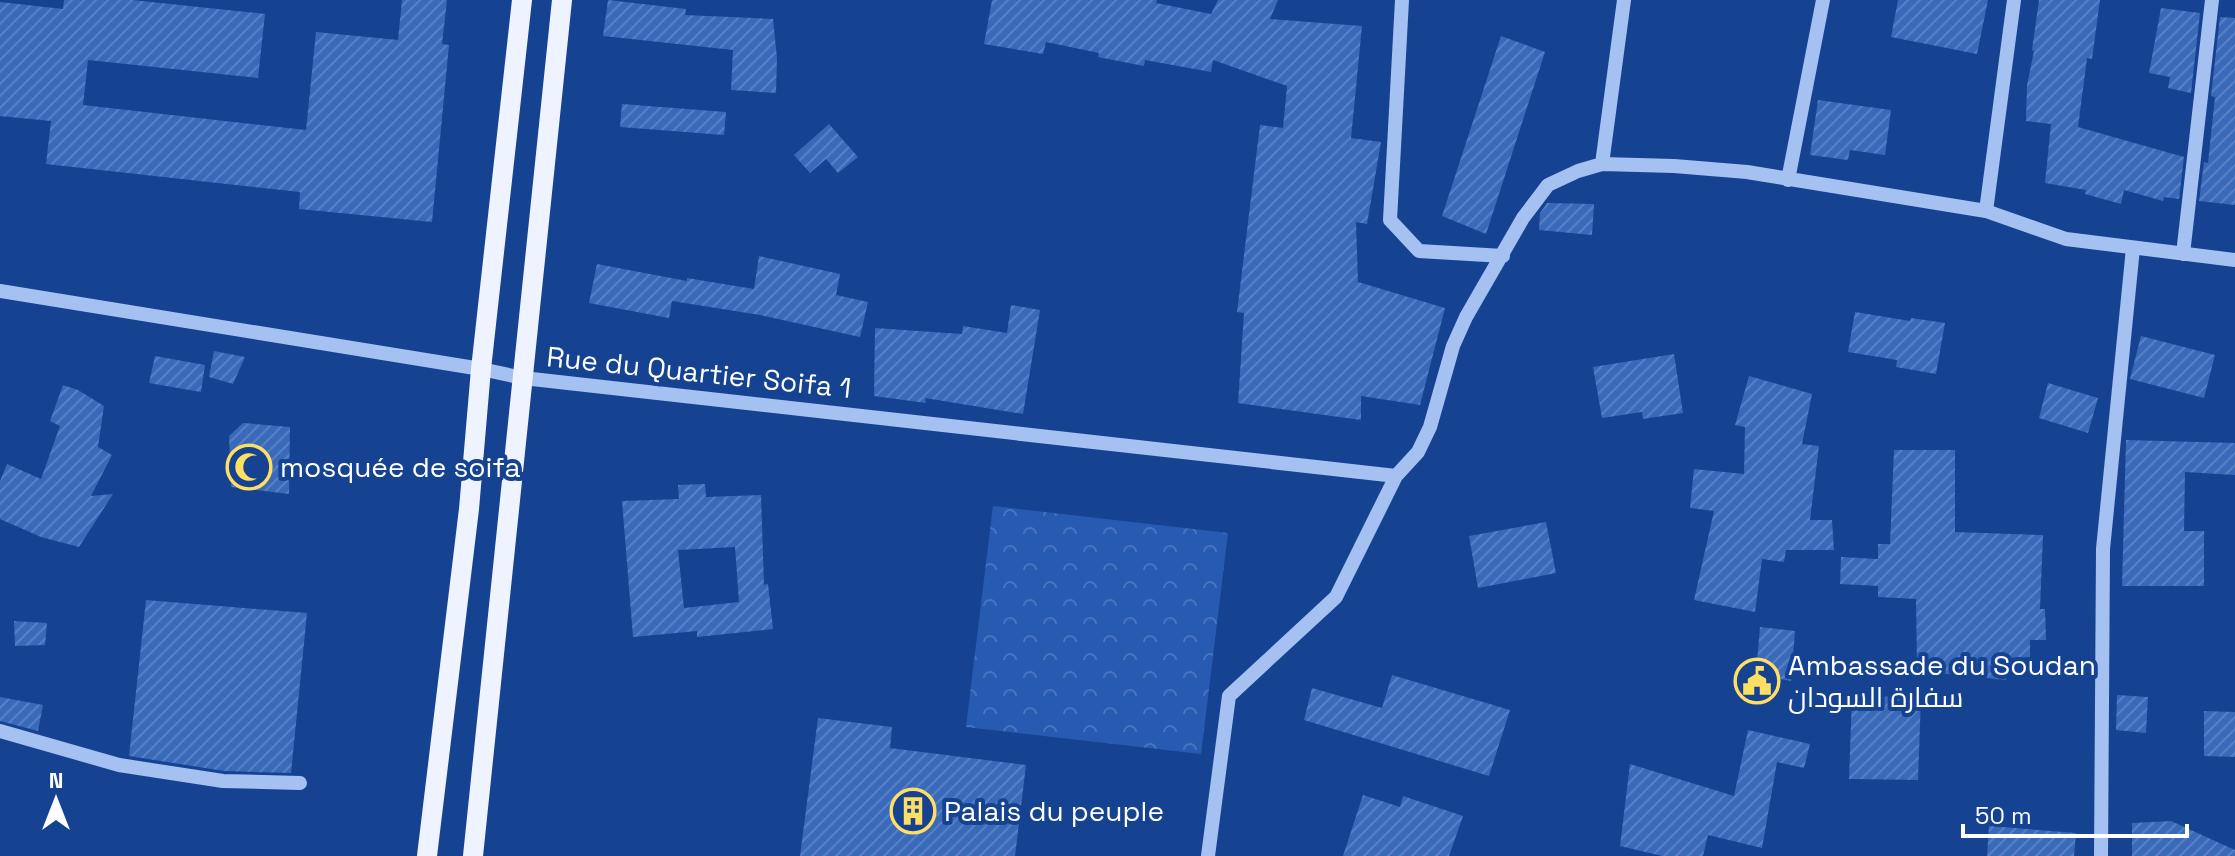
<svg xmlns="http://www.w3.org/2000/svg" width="2235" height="856" font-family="'Space Grotesk',Cairo,sans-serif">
<defs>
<pattern id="forest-crowns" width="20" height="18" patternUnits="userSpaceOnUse" patternTransform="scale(2)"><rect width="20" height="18" fill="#275bb1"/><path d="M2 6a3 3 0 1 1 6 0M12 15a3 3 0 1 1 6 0" fill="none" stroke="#4774bd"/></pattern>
<pattern id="building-hatch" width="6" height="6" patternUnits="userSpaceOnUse" patternTransform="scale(2)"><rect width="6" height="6" fill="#3969b9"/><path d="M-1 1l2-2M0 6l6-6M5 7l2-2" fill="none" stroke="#5780c4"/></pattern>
</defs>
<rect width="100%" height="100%" fill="#154392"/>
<path fill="url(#forest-crowns)" d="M993 506 1228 533 1201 754 966 727Z"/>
<path fill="url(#building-hatch)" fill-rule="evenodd" d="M64 0H132L265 14 258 78 88 60 83 105 306 130 316 32 398 40 402 0H447L442 44 449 45 432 222 299 209 300 192 46 164 51 121 0 116V2L63 9Z
M608 0 686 9 685 15 773 19 777 58 776 93 731 90 733 50 603 36Z
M992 0H1157L1156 3 1211 14 1218 0H1278L1270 19 1362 26 1351 138 1381 142 1367 224 1356 222 1358 282 1445 308 1420 405 1361 396V420L1238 403 1244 313 1237 312 1260 125 1283 128 1287 86 1213 60 1211 72 1145 60 1144 66 1098 57 1099 53 1046 42 1043 54 984 44Z
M1898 0H1988L1977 54 1891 37Z
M2039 0H2100L2092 59 2087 58 2078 127 2184 157 2179 199 2164 197 2163 201 2124 190 2121 204 2085 194 2086 190 2045 183 2051 124 2026 121 2027 85 2034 51 2032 50Z
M2161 8 2200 13 2191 93 2168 88 2170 77 2149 73Z
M2220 17 2235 18V205L2199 201 2204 162 2208 163 2215 97 2211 96Z
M1501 36 1545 52 1486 234 1442 216Z
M1818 100 1891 110 1885 155 1850 150 1848 160 1810 155Z
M622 104 726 112 724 135 620 127Z
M829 124 858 157 838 173 826 159 810 173 794 155Z
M1547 203 1594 204 1592 235 1539 230 1540 213Z
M759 256 840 274 836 295 868 302 860 337 760 315 672 301 669 318 589 303 597 264 687 281V278L754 289Z
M1011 305 1040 310 1023 414 925 398 926 403 874 396 875 328 962 334 963 326 1007 333Z
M1855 312 1910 321 1911 318 1945 323 1936 374 1896 367 1897 360 1848 352Z
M2141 336 2215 355 2204 398 2130 379Z
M214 351 245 357 233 384 209 377Z
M1674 354 1683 413 1643 419 1642 412 1602 418 1593 367Z
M155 356 205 365 201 392 149 383Z
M1749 376 1812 394 1802 444 1819 446 1810 520H1832L1834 550H1786L1784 562 1762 559 1755 612 1694 600 1714 511 1690 508 1694 469 1744 474 1745 427 1735 425Z
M2048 383 2098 398 2088 433 2039 418Z
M63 385 78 390 104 406 98 447 112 455 91 496 113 494 79 547 41 537 0 519V481L7 464 41 479 60 426 50 421Z
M243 423 290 427 289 494 231 487 229 436Z
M2126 440 2235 443V475L2185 472 2184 531H2204V586H2122Z
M1894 450H1955V532L2043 535 2040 609H2045L2046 640H2030V657L2008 658 2006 680 1917 671 1916 599 1878 597V586L1840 584 1841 557 1878 559V544H1890Z
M705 484 706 497 761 495 764 585 768 584 773 629 697 637V631L633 637 622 501 679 499 678 485ZM735 547 739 602 684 608 678 550Z
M1546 522 1556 573 1478 588 1469 536Z
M146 600 307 613 291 773 224 771 129 756Z
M14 621 47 623 45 645 15 646Z
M1760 627 1795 631 1791 681 1756 674Z
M1392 675 1510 710 1489 776 1304 720 1312 688 1382 708Z
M2117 695 2148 697 2146 733 2116 730Z
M1852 696 1921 697 1918 780 1849 779Z
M0 697 43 705 38 731 0 721Z
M2204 711 2235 712V757L2204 756Z
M818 718 892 727 890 748 1026 765 1015 856H800Z
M1748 730 1810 744 1804 768 1777 762 1762 848 1708 835 1703 856H1662L1620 846 1630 764 1734 796Z
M1363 795 1400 807 1403 796 1463 816 1449 856H1343Z
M2171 821 2235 850V856H2132V823Z
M1989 826 2076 833 2074 856H1987Z"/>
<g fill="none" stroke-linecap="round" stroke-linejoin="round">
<path stroke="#a4c1f1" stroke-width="14" d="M1402 0 1390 220 1419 251 1503 256
M1602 164 1624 0
M1788 180 1823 0
M1986 211 2014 0
M2183 254 2212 0
M0 291 481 369 523 378 1396 476
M0 731 119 765 223 781 300 783
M1208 856 1229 696 1336 597 1396 476 1418 452 1430 427 1453 346 1466 317 1523 218 1548 185 1578 171 1602 164 1674 166 1747 172 1986 211 2066 239 2235 260
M2101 856 2103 549 2133 248"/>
<path stroke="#eef3ff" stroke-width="20" d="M427 856 469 509 481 369 522 0
M473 856 562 0"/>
</g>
<defs>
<g id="mosque-ring" transform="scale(2.3)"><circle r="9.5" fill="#154392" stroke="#ffde64" stroke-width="1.5"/><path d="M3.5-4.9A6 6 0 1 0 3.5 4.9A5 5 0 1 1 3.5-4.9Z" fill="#ffde64"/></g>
<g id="civic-ring" transform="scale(2.3)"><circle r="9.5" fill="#154392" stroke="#ffde64" stroke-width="1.5"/><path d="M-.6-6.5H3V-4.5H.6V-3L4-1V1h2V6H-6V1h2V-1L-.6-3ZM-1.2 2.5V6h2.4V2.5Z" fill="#ffde64"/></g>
<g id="building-ring" transform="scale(2.3)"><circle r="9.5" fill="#154392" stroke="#ffde64" stroke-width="1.5"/><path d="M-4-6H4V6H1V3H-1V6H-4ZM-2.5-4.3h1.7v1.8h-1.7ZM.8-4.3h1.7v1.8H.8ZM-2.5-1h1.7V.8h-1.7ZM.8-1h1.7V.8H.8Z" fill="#ffde64"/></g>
</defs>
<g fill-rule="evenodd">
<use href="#mosque-ring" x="249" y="467"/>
<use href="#civic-ring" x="1757" y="681"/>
<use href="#building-ring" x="913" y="811"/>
</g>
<g text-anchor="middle" stroke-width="8" stroke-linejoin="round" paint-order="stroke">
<g font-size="28" fill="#fff" stroke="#154392">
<text transform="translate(699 372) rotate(6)" y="10">Rue du Quartier Soifa 1</text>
</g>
<g font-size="28" fill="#fff" stroke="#154392" text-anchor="start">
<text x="280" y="477">mosquée de soifa</text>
<text x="1788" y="675">Ambassade du Soudan<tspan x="1788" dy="32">سفارة السودان</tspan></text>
<text x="944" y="821">Palais du peuple</text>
</g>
</g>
<g transform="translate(56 800)" stroke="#154392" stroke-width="6" paint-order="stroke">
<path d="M0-6L14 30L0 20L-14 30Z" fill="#ffffff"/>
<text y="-12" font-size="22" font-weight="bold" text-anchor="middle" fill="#ffffff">N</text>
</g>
<path d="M1963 824v12h224v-12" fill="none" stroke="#ffffff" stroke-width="4"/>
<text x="1975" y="824" font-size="24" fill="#ffffff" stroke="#154392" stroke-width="6" paint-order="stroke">50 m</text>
</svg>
